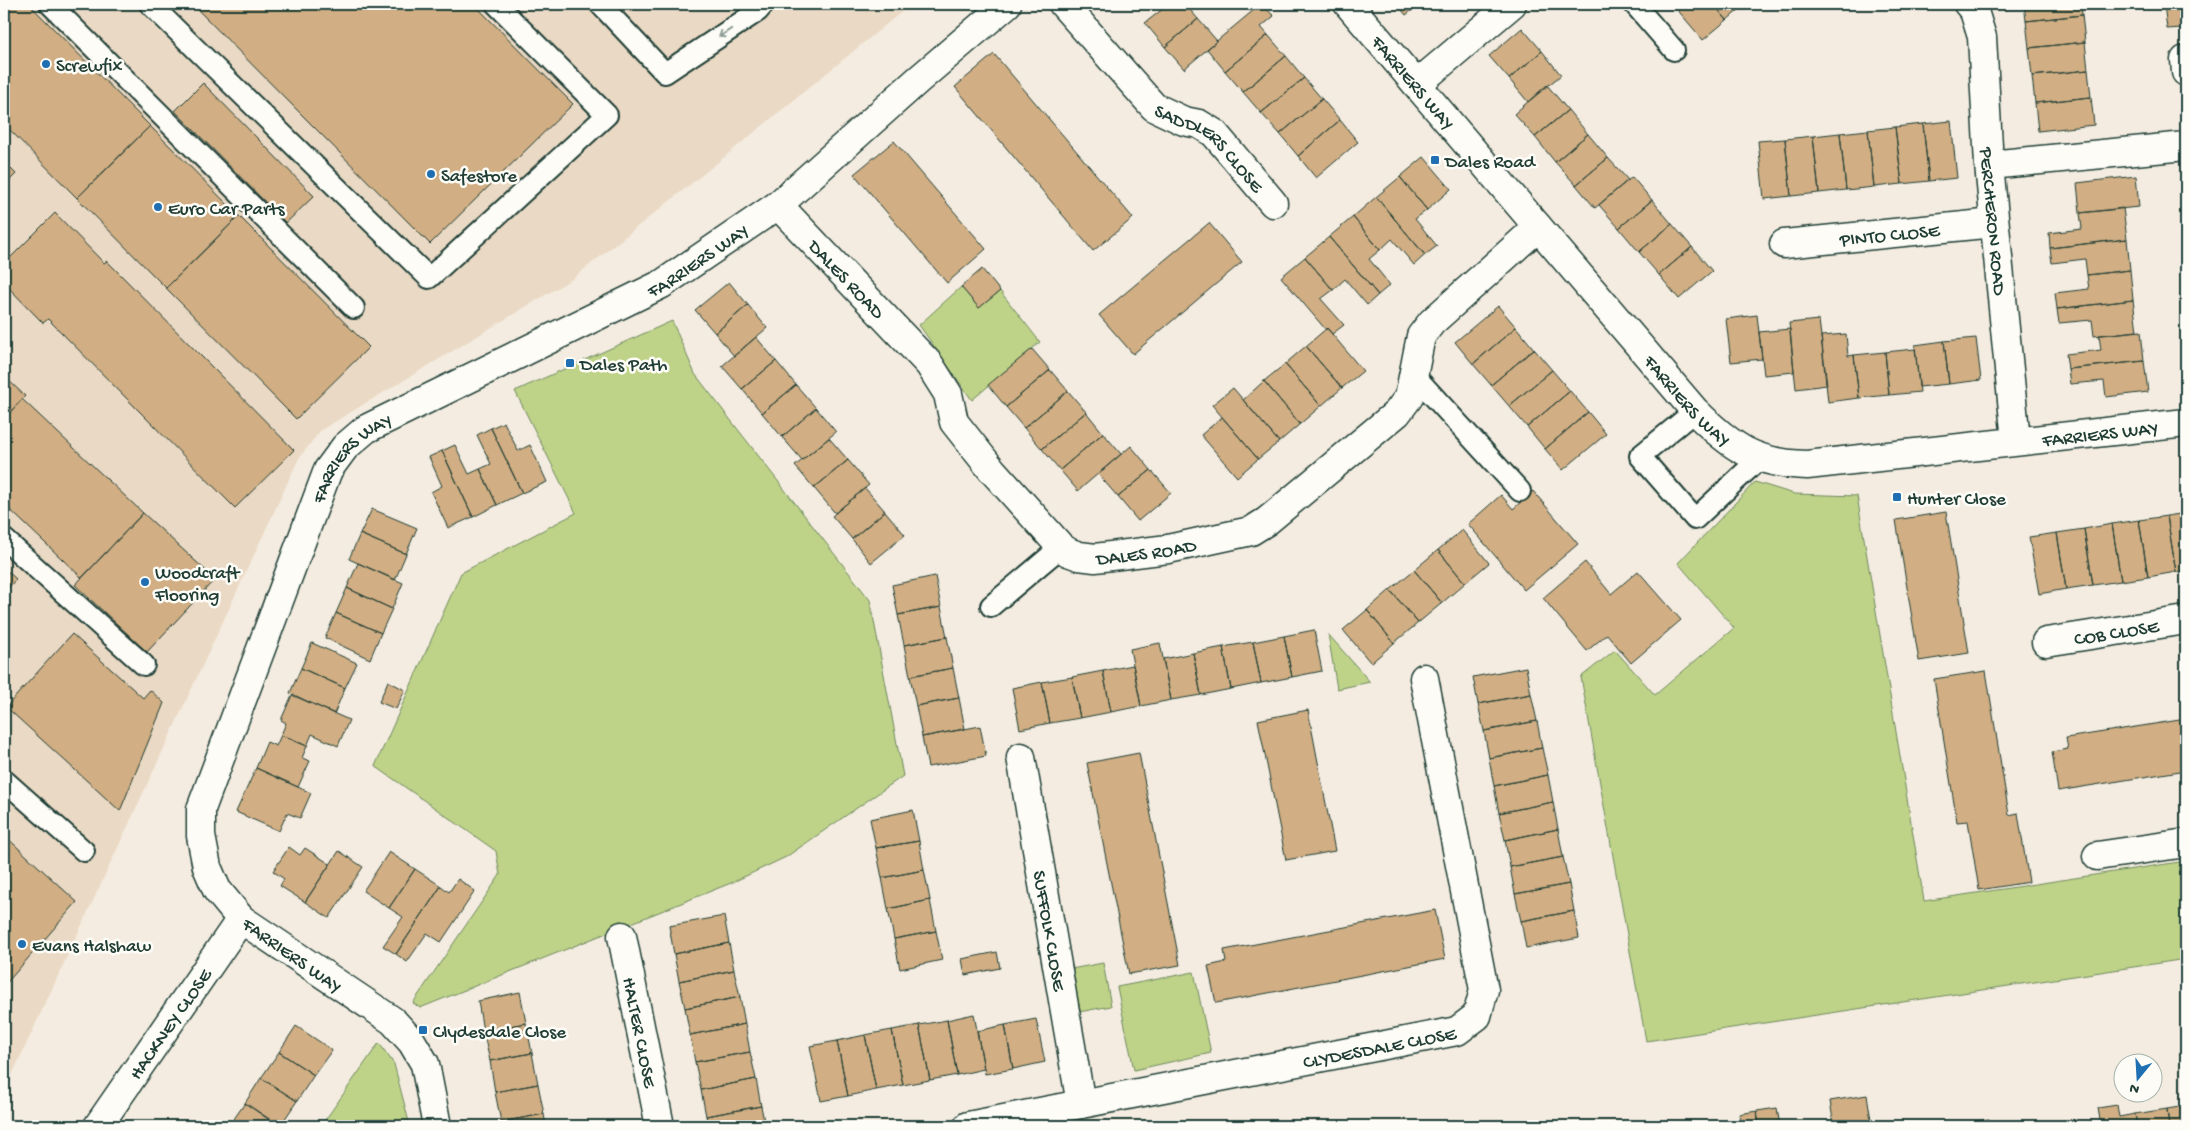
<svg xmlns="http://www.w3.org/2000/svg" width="2190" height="1130" font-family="'Gochi Hand',sans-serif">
<rect width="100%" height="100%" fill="#f4ece0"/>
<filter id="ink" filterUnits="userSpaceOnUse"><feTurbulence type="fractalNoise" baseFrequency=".02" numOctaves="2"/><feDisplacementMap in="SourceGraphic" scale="10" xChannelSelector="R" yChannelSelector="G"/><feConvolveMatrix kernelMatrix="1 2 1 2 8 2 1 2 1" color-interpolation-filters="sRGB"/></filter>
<g filter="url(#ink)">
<path fill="#ead9c4" d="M4 4H911L712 167 572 279 321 430 299 458 4 1092Z"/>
<path fill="#bed388" stroke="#6e885e" d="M961 287 979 308 1000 291 1040 342 972 400 919 325Z
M672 321 695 374 870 600 903 776 786 857 731 883 420 1008 413 1003 500 875 496 851 375 766 461 573 576 513 515 391Z
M1755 482 1794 494 1857 496 1924 901 2186 861V959L1646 1041 1581 677 1615 650 1655 695 1734 628 1678 563Z
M1328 634 1370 682 1337 689Z
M1103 963 1111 1006 1079 1012 1071 969Z
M1194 972 1211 1053 1134 1070 1117 987Z
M379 1043 394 1064 410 1126H321Z"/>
<path fill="#d1ae83" stroke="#1f3d34" d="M4 4H29L150 126 77 198 4 124Z
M192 4H474L573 104 430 244Z
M1169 4H1185L1198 19 1165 47 1145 23Z
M1261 4 1274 16 1261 27 1268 35 1225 71 1207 49Z
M1397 4H1420L1406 15Z
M1679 4H1713L1727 20 1703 40 1675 7Z
M1713 4H1746L1727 20Z
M2024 4H2081L2082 15 2026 21Z
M2164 4H2179L2182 28 2167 29Z
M2179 4H2186V27L2182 28Z
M2082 15 2085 42 2029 48 2026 21Z
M1198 19 1217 41 1184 69 1165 47Z
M1522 28 1542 51 1509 79 1489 56Z
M1268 35 1286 56 1243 92 1225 71Z
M2085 42 2088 70 2032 76 2029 48Z
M1542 51 1561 75 1528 102 1509 79Z
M994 54 1133 218 1093 251 955 87Z
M1286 56 1304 78 1261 113 1243 92Z
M2088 70 2091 97 2035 103 2032 76Z
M1304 78 1322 99 1280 134 1261 113Z
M203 83 314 196 286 223 175 111Z
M1547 85 1568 110 1535 137 1514 114Z
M2091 97 2094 125 2038 131 2035 103Z
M1322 99 1340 120 1298 156 1280 134Z
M1568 110 1588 134 1555 162 1535 137Z
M1340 120 1358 142 1316 178 1298 156Z
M1951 121 1957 178 1929 181 1923 124Z
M1923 124 1929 181 1902 184 1895 127Z
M150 126 239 216 166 288 77 198Z
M1895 127 1902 184 1874 187 1868 130Z
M1868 130 1874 187 1846 190 1840 133Z
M1840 133 1846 190 1819 193 1813 136Z
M1588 134 1608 158 1576 185 1555 162Z
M1813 136 1819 193 1791 196 1785 139Z
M1785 139 1791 196 1764 199 1758 141Z
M894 141 986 249 947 283 854 174Z
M1424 157 1451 189 1427 210 1400 177Z
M1608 158 1628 180 1595 208 1576 185Z
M4 162 16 174 4 186Z
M2136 176 2139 207 2080 213 2077 183Z
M1400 177 1427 210 1415 219 1437 246 1425 255 1376 197Z
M1632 177 1652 200 1619 228 1599 205Z
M1376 197 1425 255 1414 265 1392 239 1380 250 1353 217Z
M1652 200 1672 224 1639 252 1619 228Z
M2123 208 2127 239 2050 248 2049 233 2082 229 2080 213Z
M55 213 104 263 107 261 294 450 235 508 48 319 43 323 4 283V264Z
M239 216 369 347 296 419 166 288Z
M1353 217 1380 250 1369 259 1390 285 1378 295 1329 237Z
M1209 223 1242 262 1133 354 1099 315Z
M1672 224 1692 247 1659 275 1639 252Z
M1329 237 1378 295 1367 305 1345 279 1333 290 1305 257Z
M2127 239 2130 270 2087 275 2085 259 2052 263 2050 248Z
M1692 247 1712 271 1679 299 1659 275Z
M1305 257 1333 290 1321 299 1344 325 1332 334 1327 328 1326 330 1281 277Z
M982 269 1000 291 979 308 961 287Z
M2130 270 2133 300 2057 309 2055 293 2089 289 2087 275Z
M729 282 748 305 715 333 695 310Z
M2133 300 2137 331 2094 336 2092 320 2059 323 2057 309Z
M748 305 767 328 734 356 715 333Z
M1498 306 1516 327 1473 364 1455 342Z
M1757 315 1762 359 1731 362 1726 319Z
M1819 320 1827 385 1796 389 1789 323Z
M1516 327 1534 349 1491 385 1473 364Z
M1327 328 1363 371 1342 388 1306 346Z
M1790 329 1794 372 1764 375 1759 332Z
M2141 331 2144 361 2068 369 2066 354 2101 350 2099 335Z
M1846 334 1848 356 1854 355 1859 398 1828 402 1821 336Z
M756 337 776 361 742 389 722 366Z
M1976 338 1981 380 1949 384 1944 341Z
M1944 341 1949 384 1919 387 1915 345Z
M1306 346 1342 388 1321 406 1285 364Z
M1032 349 1050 370 1006 407 988 385Z
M1534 349 1552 370 1509 406 1491 385Z
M1915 349 1920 392 1889 395 1885 352Z
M1885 352 1889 395 1859 398 1854 355Z
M776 361 796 385 762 413 742 389Z
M2144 361 2148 392 2106 397 2104 381 2070 384 2068 369Z
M1285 364 1321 406 1300 424 1264 381Z
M1050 370 1068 391 1024 428 1006 407Z
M1552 370 1570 391 1527 427 1509 406Z
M4 376 25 396 4 419Z
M1264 381 1300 424 1279 442 1243 400Z
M796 385 816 408 782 437 762 413Z
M1233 388 1279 442 1258 459 1212 405Z
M1068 391 1086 412 1042 449 1024 428Z
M1570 391 1588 412 1545 449 1527 427Z
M22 399 143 513 82 578 4 504V419Z
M816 408 836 432 802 460 782 437Z
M1086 412 1103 433 1060 470 1042 449Z
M1588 412 1606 434 1563 470 1545 449Z
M1222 417 1258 459 1237 477 1201 435Z
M504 422 518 451 530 445 547 482 522 493 491 428Z
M491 428 522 493 497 505 480 469 491 464 477 435Z
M1103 433 1121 454 1078 491 1060 470Z
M829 438 848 460 814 488 795 466Z
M455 445 469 474 480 469 497 505 473 517 442 451Z
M1131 446 1151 470 1118 497 1098 474Z
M442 451 473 517 448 528 431 492 442 486 429 457Z
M848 460 869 485 835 513 814 488Z
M1151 470 1171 493 1138 521 1118 497Z
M865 488 885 511 852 539 832 516Z
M1533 491 1578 544 1524 590 1468 524 1501 495 1513 509Z
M372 509 417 528 406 554 360 534Z
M885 511 905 535 871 563 852 539Z
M1946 512 1969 653 1919 661 1896 520Z
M143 513 215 579 147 652 75 585Z
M2186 513V571L2176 572 2167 516Z
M2167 516 2176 572 2148 577 2139 520Z
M2139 520 2148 577 2121 581 2112 524Z
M2112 524 2121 581 2093 585 2084 529Z
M2084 529 2093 585 2066 589 2057 533Z
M1462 530 1489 563 1465 583 1438 550Z
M2057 533 2066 589 2039 594 2029 537Z
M360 534 406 554 395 580 349 559Z
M1438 550 1465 583 1442 603 1414 570Z
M1585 562 1611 594 1638 571 1681 620 1631 663 1607 634 1587 651 1543 598Z
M358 563 403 583 392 609 347 588Z
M4 568 16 579 4 593Z
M1414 570 1442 603 1418 623 1390 590Z
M935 576 941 607 898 615 892 585Z
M347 588 392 609 381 633 336 613Z
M1390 590 1418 623 1394 643 1367 610Z
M941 607 947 637 904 645 898 615Z
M1367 610 1394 643 1371 663 1343 630Z
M336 613 381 633 370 659 325 638Z
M1314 630 1322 671 1292 677 1284 636Z
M72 634 143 698 150 690 164 703 120 811 6 707Z
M1284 636 1292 677 1261 683 1253 642Z
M947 637 953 668 910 676 904 645Z
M1253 642 1261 683 1231 689 1223 647Z
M312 643 357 663 345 688 301 668Z
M1160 643 1171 700 1141 706 1130 649Z
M1223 647 1231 689 1201 695 1193 653Z
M1193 653 1201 695 1171 700 1163 659Z
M1133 665 1141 706 1111 712 1103 671Z
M1526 667 1531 694 1478 704 1473 677Z
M301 668 345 688 334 714 290 693Z
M953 668 959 698 916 706 910 676Z
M1103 671 1111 712 1080 718 1072 677Z
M1986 671 2009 815 2018 813 2029 882 1979 890 1968 821 1957 822 1934 679Z
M1072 677 1080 718 1050 723 1042 682Z
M388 681 405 690 396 709 379 702Z
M1042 682 1050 723 1020 729 1012 688Z
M1531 694 1537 721 1484 731 1478 704Z
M292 695 349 720 338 746 312 734 307 746 281 735 286 723 281 720Z
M959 698 965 729 922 737 916 706Z
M1308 710 1335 851 1286 860 1258 720Z
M2186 719V770L2058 791 2052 752 2068 749 2066 738Z
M1537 721 1542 748 1489 758 1484 731Z
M980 726 986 756 928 767 922 737Z
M281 735 307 746 302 758 310 761 298 787 256 768 267 742 276 746Z
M1542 748 1548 775 1494 786 1489 758Z
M1139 753 1180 965 1129 974 1087 763Z
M256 768 311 793 300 818 287 813 279 831 236 812Z
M1548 775 1553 802 1499 813 1494 786Z
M1553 802 1558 829 1505 840 1499 813Z
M913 810 919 841 876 848 870 819Z
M1558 829 1563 857 1510 867 1505 840Z
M4 835 77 902 4 986Z
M919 841 924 870 882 878 876 848Z
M289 847 300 855 305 848 330 864 305 902 280 886 284 879 273 871Z
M339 851 363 867 329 918 305 902Z
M389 852 415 869 389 908 363 891Z
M1563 857 1569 884 1515 894 1510 867Z
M415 869 441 886 396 954 383 946 403 917 389 908Z
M924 870 930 900 888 909 882 878Z
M458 879 475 891 441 942 427 933 407 962 396 954 441 886 449 892Z
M1569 884 1574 911 1521 921 1515 894Z
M930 900 936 931 894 939 888 909Z
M1435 910 1445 959 1216 1003 1208 966 1226 962 1224 950Z
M1574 911 1579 938 1526 948 1521 921Z
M724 916 729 943 674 954 669 926Z
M936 931 942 960 900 969 894 939Z
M729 943 734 970 679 981 674 954Z
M997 952 1000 968 965 975 962 959Z
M734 970 740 997 685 1008 679 981Z
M520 992 526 1023 483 1031 478 1001Z
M740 997 745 1024 690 1035 685 1008Z
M974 1014 984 1069 957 1075 947 1020Z
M1036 1019 1045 1062 1013 1069 1005 1025Z
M947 1020 957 1075 930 1080 919 1025Z
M526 1023 532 1053 490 1061 483 1031Z
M745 1024 750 1052 695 1062 690 1035Z
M919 1025 930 1080 903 1085 892 1030Z
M1005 1025 1013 1069 985 1074 977 1031Z
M296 1026 332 1050 314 1075 279 1052Z
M892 1030 903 1085 876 1090 865 1035Z
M865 1035 876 1090 848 1096 837 1041Z
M837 1041 848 1096 821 1101 810 1046Z
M279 1052 314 1075 297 1101 261 1078Z
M750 1052 756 1079 701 1090 695 1062Z
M532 1053 538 1084 495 1092 490 1061Z
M261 1078 297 1101 280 1126 245 1103Z
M756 1079 761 1106 706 1116 701 1090Z
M538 1084 544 1114 501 1122 495 1092Z
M1867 1095 1872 1126H1834L1830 1101Z
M245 1103 278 1126H229Z
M2117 1105 2119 1117 2135 1114 2137 1126H2101L2098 1108Z
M761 1106 765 1126H708L706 1116Z
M2186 1106V1126H2169L2167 1109Z
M1777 1108 1780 1126H1759L1757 1111Z
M2167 1109 2169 1126H2137L2135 1114Z
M1757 1111 1759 1126H1741L1739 1114Z
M544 1114 546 1126H502L501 1122Z
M1989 1119 1990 1126H1962L1961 1124Z
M1834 1121V1126H1799Z
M2087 1121 2088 1126H2055Z"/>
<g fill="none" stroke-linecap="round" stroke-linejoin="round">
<g stroke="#1f3d34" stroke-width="24">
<path id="lane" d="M50 4 354 308
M150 4 429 278 607 115 496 4
M600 4 665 73 758 11 764 4
M1634 4 1674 50
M1414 375 1520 491
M1695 411 1640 456 1695 519 1760 458
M4 539 144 665
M991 606 1061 547
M4 780 84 851"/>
</g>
<g stroke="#1f3d34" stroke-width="31">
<g id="street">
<path id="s1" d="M1063 4 1154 107 1184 121 1199 124 1214 133 1273 203"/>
<path id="s2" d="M1348 4 1695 411C1731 447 1755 464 1807 465L2186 423"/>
<path id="s3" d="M1968 4 1974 11 1982 37 1989 165 2016 441"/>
<path d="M2185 60 2186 72"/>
<path d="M1417 84 1512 4"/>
<path d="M1989 165 2186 146"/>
<path id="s4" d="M778 205 929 364 948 394 954 422 992 470 1061 547 1068 552 1079 556 1095 558 1168 549 1251 531 1267 521 1397 413 1409 397 1421 336 1432 322 1538 227"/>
<path id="s5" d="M1784 244 1994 223"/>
<path id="s6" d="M2046 642 2186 620"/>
<path id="s7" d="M1021 757 1081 1104"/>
<path d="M2097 856 2186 843"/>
<path id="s8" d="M622 936 660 1126"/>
<path id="s9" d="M98 1126 241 919"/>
<path id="s10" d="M437 1126 425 1064 412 1042 393 1021 241 919 217 890 207 867 201 836V809L328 470 345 447 366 429 662 284 778 205 918 80 1007 4"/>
<path id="s11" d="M968 1126 1457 1031 1477 1016 1484 990 1424 678"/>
</g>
</g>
<use href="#lane" stroke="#fdfcf7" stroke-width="20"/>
<use href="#street" stroke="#fdfcf7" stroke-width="28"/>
</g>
<defs><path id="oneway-shaft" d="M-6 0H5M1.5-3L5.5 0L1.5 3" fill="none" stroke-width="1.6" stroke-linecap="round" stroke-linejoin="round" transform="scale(1.25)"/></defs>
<use stroke="#8e9c96" href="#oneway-shaft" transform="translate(725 33) rotate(146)"/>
</g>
<g fill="#1f6fb2" stroke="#fdfcf7" stroke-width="2">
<circle cx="46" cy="64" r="5"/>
<rect x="1430" y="155" width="10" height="10" rx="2.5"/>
<circle cx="431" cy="174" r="5"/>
<circle cx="158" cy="207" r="5"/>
<rect x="565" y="358" width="10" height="10" rx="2.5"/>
<rect x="1892" y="492" width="10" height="10" rx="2.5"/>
<circle cx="145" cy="582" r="5"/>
<circle cx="22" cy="944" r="5"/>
<rect x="418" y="1025" width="10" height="10" rx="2.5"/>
</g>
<g text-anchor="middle" stroke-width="5" stroke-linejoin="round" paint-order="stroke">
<g font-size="19" fill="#1f3d34" stroke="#fdfcf7" text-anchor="start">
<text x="56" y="71">Screwfix</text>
<text x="1445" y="167">Dales Road</text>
<text x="441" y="181">Safestore</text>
<text x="168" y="214">Euro Car Parts</text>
<text x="580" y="370">Dales Path</text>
<text x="1907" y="504">Hunter Close</text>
<text x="155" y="578">Woodcraft<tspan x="155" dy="22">Flooring</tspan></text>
<text x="32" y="951">Evans Halshaw</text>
<text x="433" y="1037">Clydesdale Close</text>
</g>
<g font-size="19" fill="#1f3d34" stroke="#fdfcf7">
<text dy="7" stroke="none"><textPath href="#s2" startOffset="102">FARRIERS WAY</textPath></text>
<text dy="7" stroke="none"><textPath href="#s1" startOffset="208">SADDLERS CLOSE</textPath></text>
<text dy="7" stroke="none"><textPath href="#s3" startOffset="221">PERCHERON ROAD</textPath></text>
<text dy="7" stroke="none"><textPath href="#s5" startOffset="106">PINTO CLOSE</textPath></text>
<text dy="7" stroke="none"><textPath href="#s10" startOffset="1212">FARRIERS WAY</textPath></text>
<text dy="7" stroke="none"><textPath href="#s4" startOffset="101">DALES ROAD</textPath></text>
<text dy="7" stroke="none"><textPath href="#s2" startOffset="522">FARRIERS WAY</textPath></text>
<text dy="7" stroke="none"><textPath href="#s2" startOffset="958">FARRIERS WAY</textPath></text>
<text dy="7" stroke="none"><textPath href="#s10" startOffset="808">FARRIERS WAY</textPath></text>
<text dy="7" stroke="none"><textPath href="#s4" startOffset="536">DALES ROAD</textPath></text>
<text dy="7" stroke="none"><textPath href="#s6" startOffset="71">COB CLOSE</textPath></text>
<text dy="7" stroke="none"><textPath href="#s7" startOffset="176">SUFFOLK CLOSE</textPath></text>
<text transform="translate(293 954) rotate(35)" y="7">FARRIERS WAY</text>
<text dy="7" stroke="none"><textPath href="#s9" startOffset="125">HACKNEY CLOSE</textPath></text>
<text dy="7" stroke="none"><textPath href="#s8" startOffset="98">HALTER CLOSE</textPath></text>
<text dy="7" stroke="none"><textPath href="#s11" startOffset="419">CLYDESDALE CLOSE</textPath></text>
</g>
</g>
<rect width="2190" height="1130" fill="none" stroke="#fdfcf7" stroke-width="20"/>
<rect x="10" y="10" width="2170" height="1110" fill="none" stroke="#1f3d34" stroke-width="2" filter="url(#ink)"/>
<g transform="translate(2138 1078) rotate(198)"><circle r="24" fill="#fdfcf7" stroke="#a4b0a9"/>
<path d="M0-4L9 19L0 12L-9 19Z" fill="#1f6fb2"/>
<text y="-8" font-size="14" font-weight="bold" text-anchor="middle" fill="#1f3d34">N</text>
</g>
</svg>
